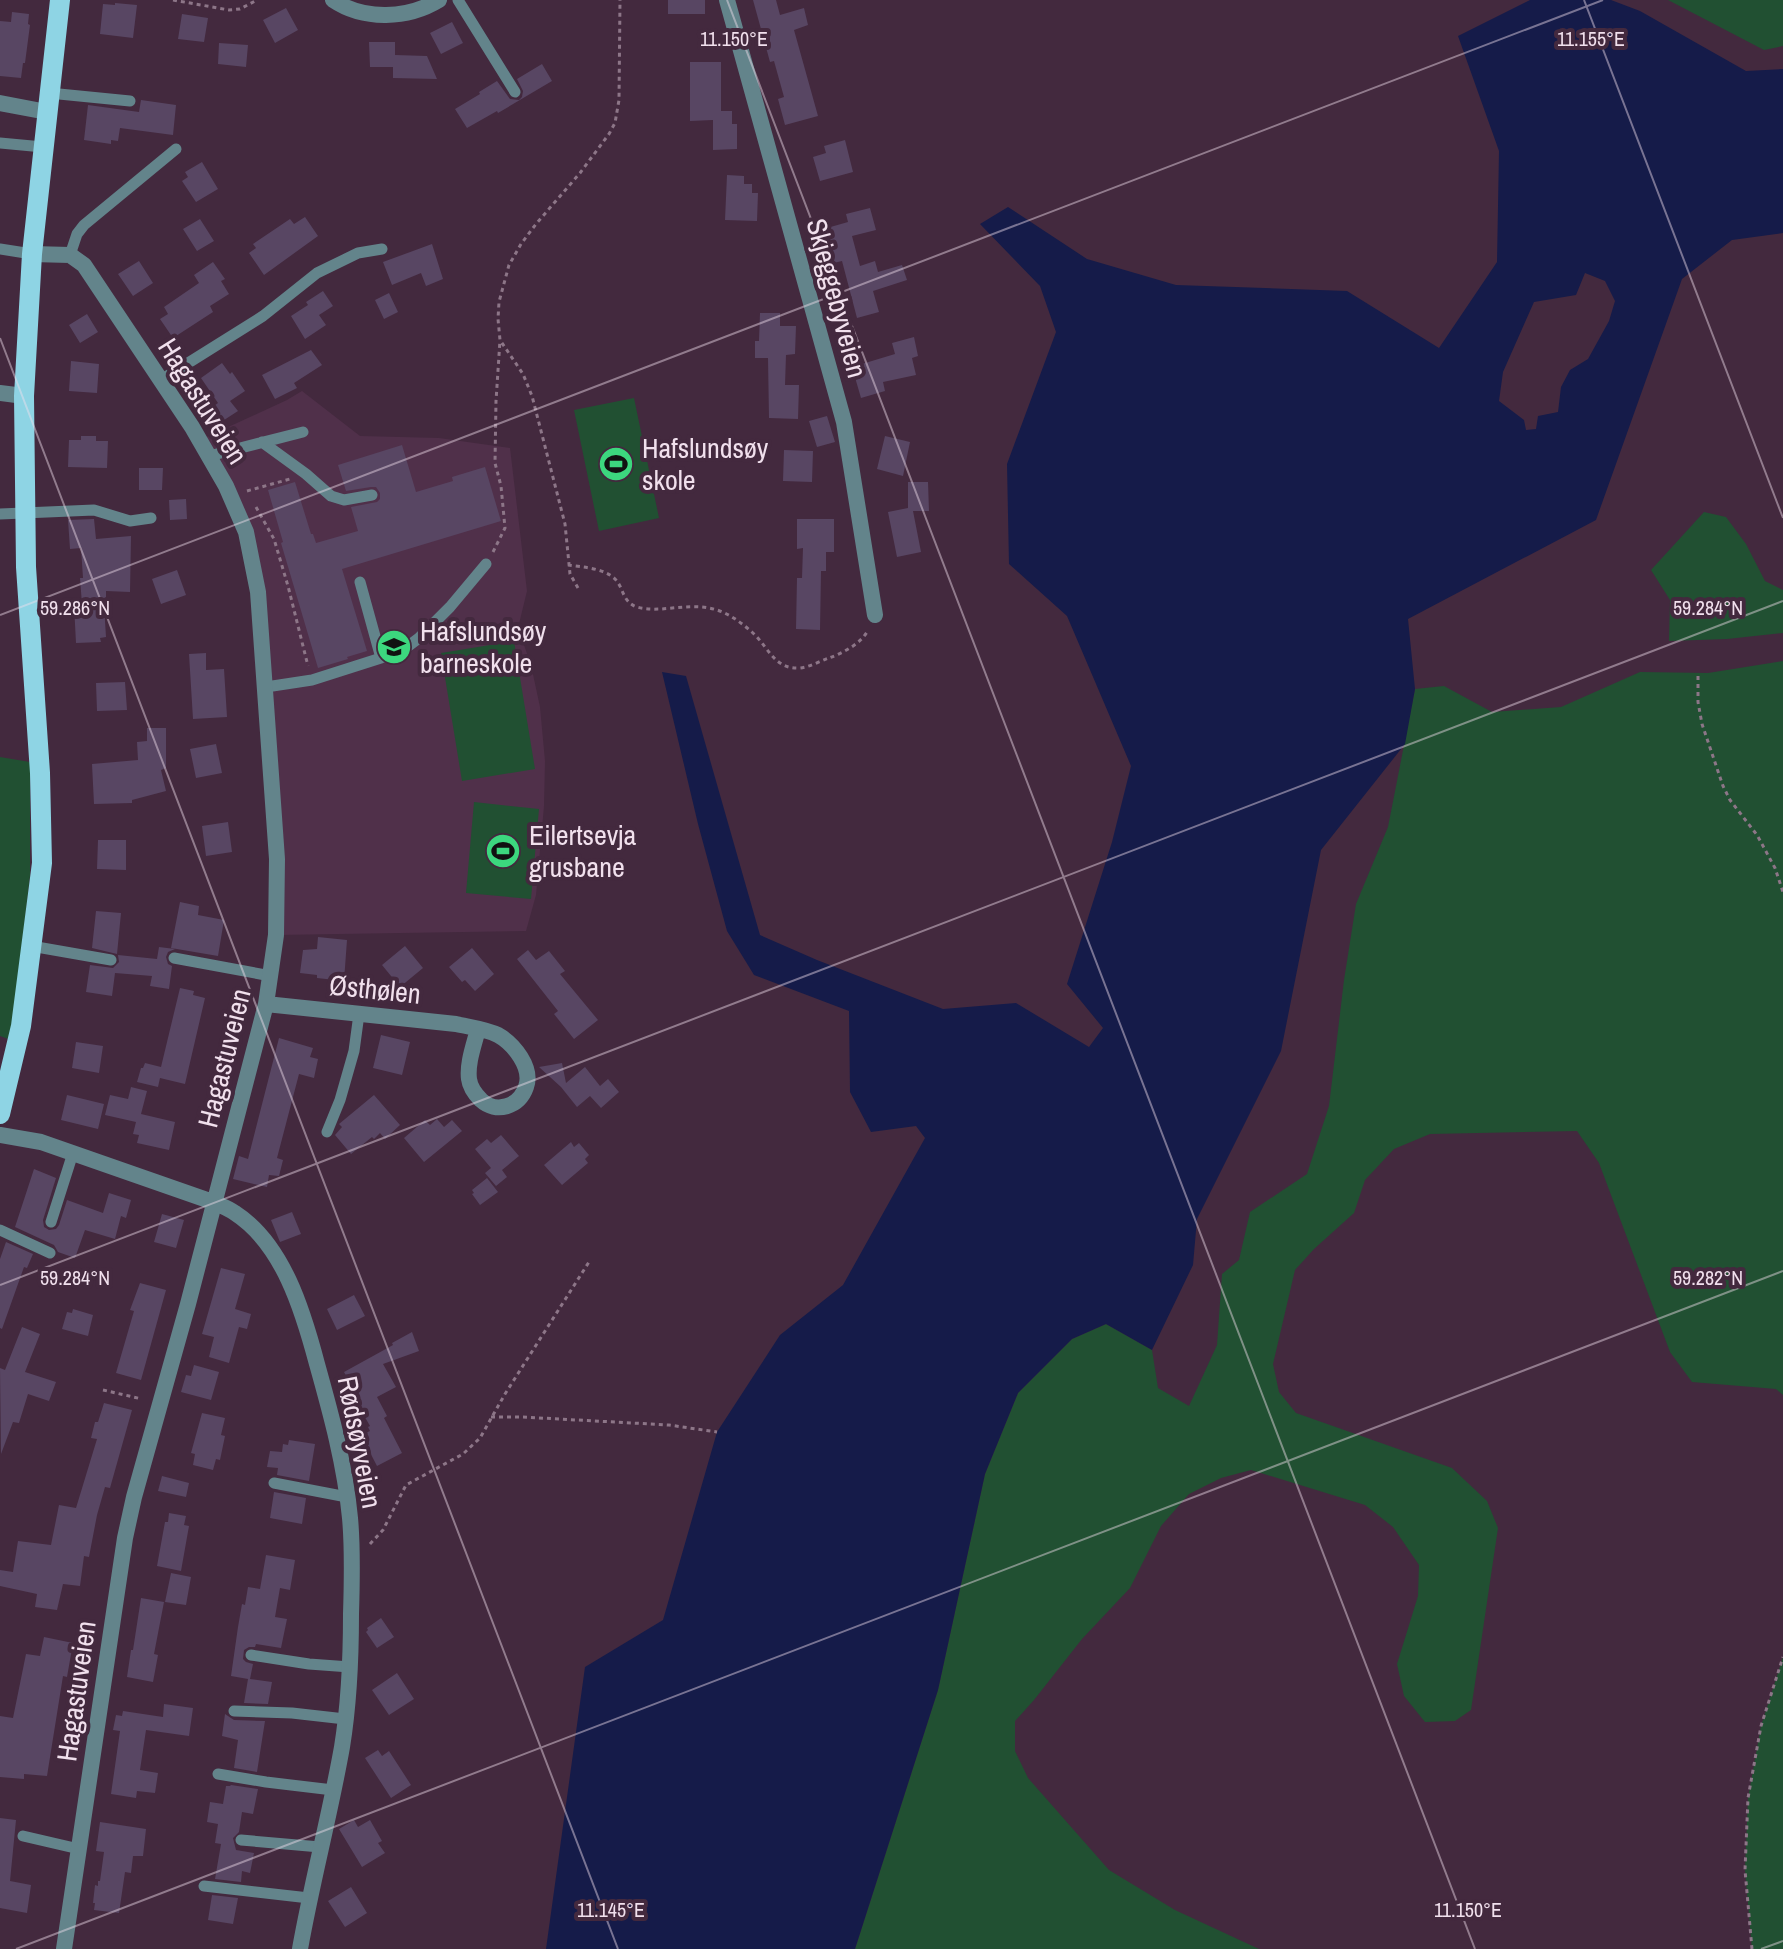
<svg xmlns="http://www.w3.org/2000/svg" width="1783" height="1949" font-family="'Archivo Narrow',sans-serif">
<rect width="100%" height="100%" fill="#43293e"/>
<path fill="#50304a" d="M302 391 360 436 439 438 510 448 527 591 518 628 531 665 540 707 545 761 544 806 536 895 526 931 276 935 253 560 200 440 287 400Z"/>
<path fill="#215032" d="M1668 0H1783V46L1764 50Z
M634 398 659 518 599 531 574 410Z
M1704 512 1726 517 1746 544 1765 581 1783 590V633L1727 639 1669 641 1670 600 1651 570Z
M514 641 535 769 462 781 441 653Z
M1783 661V1395L1776 1389 1692 1382 1670 1352 1599 1163 1577 1131 1430 1134 1394 1149 1365 1180 1354 1213 1314 1249 1295 1270 1273 1364 1279 1392 1296 1413 1452 1468 1487 1501 1498 1528 1471 1710 1455 1721 1425 1722 1404 1696 1397 1664 1418 1596 1419 1565 1393 1527 1365 1505 1251 1470 1221 1478 1189 1494 1161 1526 1130 1588 1082 1639 1034 1700 1015 1721V1751L1028 1778 1109 1870 1175 1910 1259 1949H855L938 1690 985 1474 1018 1393 1072 1339 1106 1324 1152 1350 1158 1388 1189 1406 1217 1345 1222 1274 1239 1260 1250 1212 1307 1174 1329 1106 1344 980 1356 904 1388 827 1415 689 1444 686 1492 712 1561 707 1640 672 1708 673Z
M0 757 30 762V876L11 1040 0 1036Z
M474 802 539 809 531 899 466 893Z
M1783 1657V1949H1752L1745 1870 1748 1798 1761 1726Z"/>
<path fill="#151b49" fill-rule="evenodd" d="M1530 0H1611L1640 11 1746 71 1783 69V233L1732 240 1682 279 1596 520 1408 619 1415 689 1405 744 1321 850 1281 1051 1197 1219 1193 1265 1152 1350 1106 1324 1072 1339 1018 1393 985 1474 938 1690 855 1949H546L585 1667 663 1620 717 1432 780 1335 843 1285 925 1138 916 1126 871 1132 850 1092 849 1011 754 975 727 931 698 824 662 672 686 676 760 935 817 960 943 1009 1016 1003 1089 1047 1103 1028 1067 984 1112 842 1131 766 1067 616 1009 564 1007 464 1056 332 1040 286 980 224 1008 207 1087 259 1176 285 1347 291 1439 348 1497 262 1499 151 1458 36ZM1585 273 1605 281 1615 301 1609 321 1588 359 1570 370 1561 387 1558 412 1538 416 1536 429 1526 430 1524 420 1499 401 1503 372 1534 302 1576 295Z"/>
<path fill="#584663" d="M668 0H705V14H668Z
M753 0H776L780 15 804 8 808 25 794 30 818 116 785 125 778 99 784 97 774 61 770 62Z
M115 3 137 5 133 38 100 34 103 4 115 5Z
M286 8 298 30 275 43 263 20Z
M12 12 29 14 28 24 30 25 25 63H23L21 78 0 76V21L11 22Z
M182 14 208 18 204 42 178 39Z
M452 22 463 43 441 54 430 33Z
M369 42H395V55L427 56 437 79 393 78V67H370Z
M219 43 248 45 246 67 218 64Z
M690 62H721V111H732V124H737V149L713 150V120L690 121Z
M542 64 552 81 498 113 497 111 467 128 455 109 480 94 479 92 497 81 510 99 519 100 522 97 523 91 517 79Z
M141 100 176 105 173 135 120 128 118 141 111 140V144L84 140 88 105 139 112Z
M845 140 853 172 820 181 813 157 826 153 824 146Z
M202 162 218 189 196 202 182 181 188 177 185 172Z
M727 175 744 176V184H752V193H758L757 221 725 220Z
M870 208 876 230 852 236 860 266 875 261 878 272 902 265 907 280 873 291 879 312 857 318 842 261 825 265 820 245 823 244 820 230 848 222 846 214Z
M305 217 318 236 264 275 249 253 256 248 253 244 290 219 294 224Z
M200 219 214 241 197 251 183 229Z
M432 244 443 279 426 286 421 273 392 285 383 262Z
M139 261 153 283 133 296 118 274Z
M213 262 225 279 221 281 229 294 210 306 213 312 173 338 160 319 168 314 164 307 199 283 194 275Z
M323 291 333 306 319 315 326 325 305 339 291 316 308 305 306 302Z
M389 293 398 312 384 319 375 300Z
M760 313H780V326H796L795 354 786 355 785 385H799L798 419 769 418 768 358H755V341H759Z
M87 314 98 332 80 343 69 325Z
M914 337 918 356 912 358 916 375 883 382 885 391 861 398 852 367 895 354 892 343Z
M311 350 322 365 294 383 297 388 275 399 262 375Z
M71 361 99 364 97 393 69 391Z
M222 363 230 374 232 372 245 391 230 401 238 411 221 422 211 408 218 403 201 378Z
M827 416 835 442 817 447 809 421Z
M81 436H96V441H108L107 468 68 467 69 440H81Z
M885 436 910 442 903 476 877 469Z
M402 445 416 492 453 481 452 477 485 467 501 521 342 569 367 651 347 657 348 659 318 668 281 543 283 542 268 490 295 482 311 534H313L316 543 358 531 351 507 377 502 380 499V493L376 487H371L346 491 338 465Z
M784 450 813 451 812 482 783 481Z
M139 468H163L162 490H139Z
M908 482H928L929 511H913L921 552 897 557 888 512 908 508Z
M186 499 187 519 170 520 169 500Z
M94 519 96 539 131 536 130 592 106 591V605H104L106 637 100 638 101 642 76 643 74 605 82 604 80 578H83L81 548 70 549 68 520Z
M797 519H834V552H826V571H821L820 630 796 629 797 578H802L803 548 797 549Z
M177 570 186 595 161 604 152 579Z
M206 653V670L224 669 227 717 193 719 189 654Z
M125 682 127 710 97 711 96 683Z
M147 728H166V768L161 770 166 791 132 800V803L94 804 92 764 138 760 137 742 147 741Z
M216 744 222 773 196 778 190 749Z
M228 822 232 852 206 856 202 826Z
M98 840H126V870L97 869Z
M180 902 199 906 198 915 224 920 218 956 171 948Z
M96 911 121 913 117 954 92 948Z
M318 937 347 940 344 981 317 978V975L300 973 303 950 317 949Z
M405 946 423 968 400 987 382 965Z
M159 947 175 949 168 952 166 957 168 964 172 966 169 989 150 986 152 976 115 973 112 996 86 992 90 965 113 968 119 962 118 955 157 959Z
M472 948 494 974 475 991 465 980 462 982 449 967Z
M528 950 536 960 549 951 565 971 560 974 598 1020 574 1039 554 1014 558 1011 517 959Z
M180 988 194 991 193 995 205 998 185 1084 160 1078 158 1087 137 1082 141 1068H143L145 1063 161 1067Z
M381 1035 410 1042 402 1075 373 1068Z
M279 1038 313 1048 310 1057 318 1059 314 1078 299 1074 277 1158 283 1160 279 1176 269 1175 267 1187 233 1179 239 1156 248 1159Z
M76 1042 103 1046 99 1073 72 1068Z
M562 1063 566 1083 585 1067 600 1086 608 1079 619 1092 601 1108 590 1096 577 1107 561 1087 539 1067Z
M131 1087 147 1091 141 1114 175 1122 169 1150 137 1143 139 1135 133 1134 136 1122 105 1115 110 1095 128 1099Z
M67 1095 104 1104 98 1129 61 1120Z
M374 1095 400 1125 385 1139 380 1133 374 1139 372 1137 351 1154 335 1135 342 1127 339 1124Z
M437 1119 444 1127 452 1120 462 1131 424 1162 404 1138 425 1120 430 1125Z
M501 1135 519 1156 502 1170 507 1177 496 1186 485 1173 491 1168 475 1149 487 1139 491 1143Z
M571 1142 574 1147 579 1143 589 1155 585 1159 588 1163 562 1185 544 1165Z
M34 1169 56 1178 43 1220 44 1227 49 1230 56 1229 59 1225 67 1200 103 1213 109 1193 131 1200 126 1218 121 1216 115 1239 85 1230 75 1258 58 1252 54 1245 15 1227Z
M487 1178 498 1192 480 1205 472 1194 474 1193 472 1190Z
M292 1212 301 1234 280 1242 271 1220Z
M162 1214 184 1220 176 1248 154 1242Z
M6 1242 33 1254 27 1268 24 1267 2 1329 0 1328V1259Z
M221 1268 245 1274 235 1309 251 1314 247 1329 239 1327 229 1363 209 1357 214 1337 202 1334Z
M140 1283 166 1290 141 1380 116 1373 134 1311 130 1310Z
M354 1295 365 1316 337 1330 327 1309Z
M73 1309 93 1315 88 1336 62 1329 67 1312 72 1313Z
M22 1327 40 1334 25 1372 56 1382 49 1401 28 1394 19 1423 13 1422 1 1454 0 1368 5 1370Z
M412 1332 419 1351 383 1364 396 1387 377 1397 387 1416 384 1418 402 1453 377 1466 361 1435 370 1431 368 1427 370 1426 354 1398 357 1396 344 1372 393 1345 392 1343Z
M194 1365 219 1372 211 1400 181 1392 186 1375 191 1376Z
M104 1403 132 1410 110 1488 105 1487 97 1515 89 1557 84 1556 80 1586 63 1584 57 1610 35 1607 37 1594 0 1586V1570L13 1572 18 1541 51 1545 59 1505 76 1508 97 1439 91 1438 95 1422H98Z
M202 1413 225 1418 221 1435 225 1436 220 1460 216 1459 213 1470 193 1465 195 1454 191 1453Z
M289 1440 315 1444 309 1481 277 1475 278 1468 267 1467 270 1451 282 1452 283 1444 288 1445Z
M162 1476 189 1483 186 1497 158 1491Z
M274 1492 306 1498 302 1524 270 1518Z
M169 1513 186 1516 184 1525 189 1526 181 1571 157 1566 165 1522H168Z
M266 1555 295 1560 290 1590 280 1588 275 1617 287 1619 281 1648 256 1644 255 1647H249L244 1650 243 1659 246 1662 253 1664 250 1679 272 1682 268 1704 244 1703 248 1679 231 1676 238 1627 242 1604 245 1605 248 1587 260 1589Z
M171 1573 191 1577 186 1605 165 1602Z
M141 1598 164 1602 154 1654 158 1655 153 1682 127 1677 131 1650H133Z
M381 1618 394 1637 377 1648 366 1632 368 1630 367 1628Z
M44 1637 73 1643 67 1677 63 1676 47 1776 24 1774V1779L0 1777V1716L13 1718 26 1654 40 1656Z
M397 1673 414 1699 389 1715 372 1690Z
M164 1704 193 1708 189 1736 146 1730 140 1770 158 1773 155 1793 137 1791 136 1798 111 1794 120 1731 113 1730 116 1715 122 1716 123 1711 163 1717Z
M225 1714 234 1720 265 1721 257 1772 234 1768 238 1740 222 1736Z
M378 1750 382 1756 389 1751 411 1785 391 1798 365 1758Z
M231 1785 258 1789 253 1814 242 1812 239 1832 233 1838 236 1850 254 1853 250 1873 242 1871 241 1882 215 1879 221 1844 215 1843 218 1824 207 1822 210 1802 223 1804 226 1786H230Z
M0 1818 16 1820 10 1881 31 1885 27 1913 0 1908Z
M354 1820 358 1827 370 1820 382 1841 378 1843 385 1853 362 1867 339 1829Z
M100 1822 146 1829 143 1856H133L131 1873 125 1872 119 1913 94 1910 95 1903H93L95 1885 98 1886V1881H100L104 1852 96 1851Z
M351 1887 367 1913 345 1927 328 1901Z
M212 1895 238 1898 233 1924 208 1920Z"/>
<g fill="none" stroke-linecap="round" stroke-linejoin="round">
<path stroke="#8d7688" stroke-width="3" stroke-dasharray="4 4" stroke-linecap="butt" d="M173 0 229 10 240 9 257 0
M247 491 290 479
M256 507 274 539 288 586 308 666
M493 552 505 528 501 486 495 463 496 401 500 340
M568 565C582 567 604 568 615 579 624 588 622 602 637 607 661 614 689 601 717 610 730 614 743 624 753 633 769 648 775 670 800 668 810 667 820 661 829 658 843 653 862 643 868 630
M578 588 570 574 565 524 532 396 523 374 500 340 498 319 499 302 509 265 521 244 536 224 580 173 609 134 615 123 619 100 620 0
M1698 676V702L1702 724 1723 786 1730 800 1757 835 1775 868 1783 892
M103 1390 142 1399
M491 1417H522L669 1425 717 1432
M370 1544 383 1530 406 1485 463 1454 480 1438 505 1394 589 1262
M1752 1949 1745 1870 1748 1798 1761 1726 1783 1657"/>
<path stroke="#63848b" stroke-width="11" d="M458 0 515 92
M49 93 130 101
M0 143 43 147
M0 249 32 254
M70 255 77 234 84 225 176 149
M161 380 263 316 317 273 358 253 382 249
M262 442 306 474 331 496 344 500 372 495
M209 456 303 432
M0 514 94 510 130 521 151 518
M360 582 381 658
M266 687 312 680 381 658 407 647 419 638 450 607 486 564
M31 946 111 960
M174 958 271 976
M327 1132 340 1100 354 1051 359 1014
M51 1222 73 1153
M0 1230 50 1253
M274 1483 347 1497
M251 1655 309 1664 350 1667
M234 1711 292 1713 345 1719
M218 1774 266 1782 333 1790
M23 1836 79 1849
M241 1840 320 1847
M204 1886 309 1898"/>
<path stroke="#63848b" stroke-width="16" d="M333 0C364 21 408 19 439 0
M727 0 844 422 875 615
M0 103 47 112
M32 254 70 255 84 265 192 427 226 486 246 532 258 592 277 859 276 935 266 1004 188 1304 134 1497 125 1538 64 1949
M0 393 24 396
M266 1004 456 1024C469 1027 486 1029 498 1035 514 1044 533 1068 526 1087 519 1107 496 1114 481 1100 475 1094 470 1087 469 1079 467 1063 474 1045 478 1029
M0 1135 41 1142 213 1202C220 1205 228 1208 235 1213 283 1244 303 1311 317 1364 331 1414 345 1465 350 1518 353 1550 352 1582 351 1614 351 1659 349 1704 342 1747 330 1815 312 1881 300 1949"/>
<path stroke="#8ed4e4" stroke-width="20" d="M0 1114 21 1026 42 863 40 773 26 567 24 396 32 254 60 0"/>
</g>
<path fill="none" stroke="#f1e0ed" stroke-width="2" stroke-opacity="0.45" d="M727 0 1475 1949M1584 0 1783 518M0 338 618 1949M0 615 1603 0M0 1285 1783 601M16 1949 1783 1271M1761 1949 1783 1941"/>
<defs>
<g id="stadium-disc" transform="scale(1.8)"><circle r="9.5" fill="#3cd77e" stroke="#43293e"/><path d="M0-5a6.5 5 0 1 0 0 10a6.5 5 0 1 0 0-10ZM-3.5-1.8h7v3.6h-7Z" fill="#111"/></g>
<g id="school-disc" transform="scale(1.8)"><circle r="9.5" fill="#3cd77e" stroke="#43293e"/><path d="M0-5L7-2L0 1L-7-2ZM-4 1L0 2.5L4 1V4Q0 6-4 4Z" fill="#111"/></g>
</defs>
<g fill-rule="evenodd">
<use href="#stadium-disc" x="616" y="464"/>
<use href="#school-disc" x="394" y="647"/>
<use href="#stadium-disc" x="503" y="851"/>
</g>
<g text-anchor="middle" stroke-width="8" stroke-linejoin="round" paint-order="stroke">
<g font-size="28" fill="#f1e0ed" stroke="#43293e">
<text transform="translate(837 298) rotate(75)" y="10">Skjeggebyveien</text>
<text transform="translate(203 401) rotate(58)" y="10">Hagastuveien</text>
<text transform="translate(375 989) rotate(6)" y="10">Østhølen</text>
<text transform="translate(224 1058) rotate(-76)" y="10">Hagastuveien</text>
<text transform="translate(360 1442) rotate(79)" y="10">Rødsøyveien</text>
<text transform="translate(76 1691) rotate(-82)" y="10">Hagastuveien</text>
</g>
<g font-size="28" fill="#f1e0ed" stroke="#43293e" text-anchor="start">
<text x="642" y="458">Hafslundsøy<tspan x="642" dy="32">skole</tspan></text>
<text x="420" y="641">Hafslundsøy<tspan x="420" dy="32">barneskole</tspan></text>
<text x="529" y="845">Eilertsevja<tspan x="529" dy="32">grusbane</tspan></text>
</g>
</g>
<g font-size="20" text-anchor="middle" fill="#f1e0ed" stroke="#43293e" stroke-width="8" stroke-linejoin="round" paint-order="stroke">
<text x="734" y="46">11.150°E</text>
<text x="1591" y="46">11.155°E</text>
<text x="1708" y="615">59.284°N</text>
<text x="75" y="615">59.286°N</text>
<text x="1708" y="1285">59.282°N</text>
<text x="75" y="1285">59.284°N</text>
<text x="611" y="1917">11.145°E</text>
<text x="1468" y="1917">11.150°E</text>
</g>
</svg>
